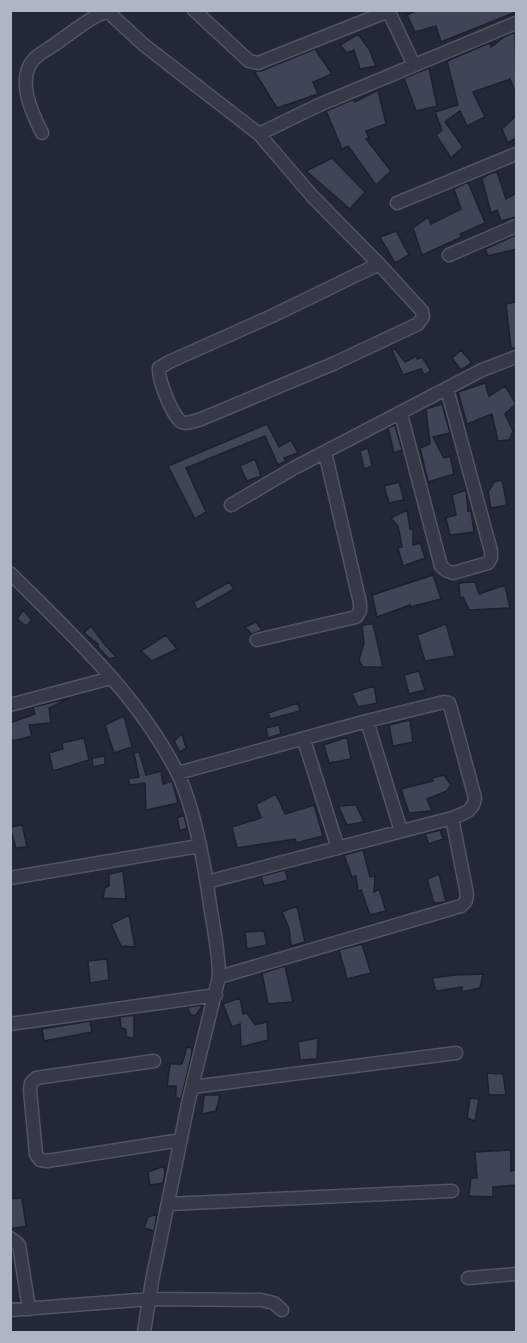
<svg xmlns="http://www.w3.org/2000/svg" width="527" height="1343" font-family="Figtree,sans-serif">
<rect width="100%" height="100%" fill="#222837"/>
<path fill="#3f4557" stroke="#1d212f" stroke-width="1.5" d="M417 10H516V12L441 42 436 26 415 32 407 15Z
M515 32 516 94 510 79 473 92 485 117 467 126 460 111 445 122 463 147 451 158 436 135 442 130 435 112 458 105 447 61 487 44 490 43 491 47 504 37Z
M358 34 369 49 376 66 360 69 354 50 347 53 340 45Z
M315 49 332 74 313 82 318 94 277 108 254 71H261Z
M429 68 437 106 416 111 404 78Z
M378 90 386 124 366 131 369 138 366 139 391 171 376 185 348 146 342 149 326 111 354 99 355 102Z
M516 116V138L508 143 502 129Z
M332 158 365 192 350 209 306 171Z
M497 172 506 199 516 193V217L501 221 497 210 491 213 482 179 489 174Z
M468 182 485 223 460 234 462 237 422 255 413 228 428 217 431 224 461 209 454 189Z
M396 231 409 255 395 263 380 237Z
M516 235V249L488 256 485 249Z
M516 302V348H511L506 304Z
M395 349 405 362 416 356 417 359 422 357 431 371 424 375 421 369 403 375 392 350Z
M461 350 472 363 461 370 452 358Z
M485 383 489 396 505 386 516 404 505 414 513 431 509 440 498 441 492 414 467 424 458 392Z
M442 404 450 433 433 437 444 458 450 456 454 474 428 482 420 448 430 444 426 409Z
M267 424 279 447 291 440 298 453 284 458 286 461 278 465 265 436 186 468 206 512 195 519 168 466Z
M395 425 402 450 394 453 388 428Z
M368 448 372 466 364 469 360 451Z
M255 459 261 476 247 481 240 466Z
M502 480 507 505 491 508 488 492 494 482Z
M399 482 404 500 389 503 384 486Z
M466 490 468 511 471 510 474 532 450 535 446 518 456 515 452 495Z
M407 510 410 529 413 528V545L420 543 425 558 403 566 398 548 402 547 398 526 391 518Z
M433 575 441 599 410 607V605L377 617 372 595Z
M229 582 234 589 197 610 194 602Z
M475 582 479 594 505 585 510 608 469 610 463 597 460 598 459 583Z
M23 610 32 620 26 626 17 619Z
M256 622 262 630 252 634 245 627Z
M373 624 383 667H363L359 660 364 643 362 625Z
M446 624 455 656 425 661 417 635Z
M91 626 102 641 116 657 109 659 98 647V644L84 633Z
M166 635 177 649 152 661 141 651Z
M419 671 425 690 409 694 404 675Z
M374 686 377 703 358 707 352 693Z
M70 698 49 708 51 723 29 725 32 736 13 741 10 736V723L35 714 33 707Z
M298 703 300 711 270 719 268 713Z
M124 716 132 747 114 753 105 725Z
M410 720 413 742 393 746 389 725Z
M279 725 281 734 268 738 266 728Z
M182 734 186 748 180 752 174 741Z
M347 737 351 759 329 763 324 745Z
M84 738 89 760 53 771 49 753 63 749 62 743Z
M139 752 146 775 161 771 163 784 172 781 178 803 146 810 145 783 130 785 128 779 139 777 134 753Z
M105 756V764L93 767 92 758Z
M444 775 451 785 447 791 427 799 432 811 409 813 401 789 433 781 432 778Z
M276 794 285 814 314 805 323 836 296 843 295 839 237 848 232 827 261 818 256 804Z
M356 805 364 822 347 825 338 806Z
M184 815 187 828 180 831 177 818Z
M22 824 27 847 16 848 10 828Z
M440 830 443 839 429 844 425 834Z
M363 850 370 877 375 876 374 892 379 889 386 911 370 915 361 890 358 891 356 876 352 877 344 855Z
M285 870 288 880 264 886 261 876Z
M123 871 126 899 103 898 105 888 109 886V874Z
M439 874 446 902 434 903 427 879Z
M297 906 305 942 291 946 289 928 282 912Z
M129 915 135 947 121 946 111 924Z
M264 931 267 945 247 949 245 932Z
M362 944 371 973 347 979 339 950Z
M107 959 109 980 90 983 88 961Z
M285 966 293 1002 268 1004 262 973Z
M483 974 480 988 462 992V987L436 991 432 978 454 975Z
M240 998 243 1014 247 1013 255 1025 267 1022 268 1040 241 1047 240 1024 232 1027 223 1004Z
M203 1005 195 1016 190 1014 188 1007Z
M134 1015V1038L126 1037V1029L121 1028 120 1017Z
M90 1021 92 1032 44 1041 42 1029Z
M318 1038 317 1059 300 1060 298 1042Z
M187 1047 192 1048 191 1058 181 1099 176 1098V1086H167L170 1064H182Z
M487 1073 503 1074 506 1095H489Z
M204 1095H220L216 1111 202 1114Z
M470 1098 479 1099 475 1121 467 1118Z
M511 1150V1171L516 1170V1185L493 1187V1197L469 1196 471 1178H477L475 1152Z
M164 1166 165 1174 163 1183 150 1185 148 1172Z
M22 1198 26 1226 10 1229V1199Z
M157 1214 154 1231 144 1228 148 1217Z"/>
<g fill="none" stroke-linecap="round" stroke-linejoin="round">
<g stroke="#505563" stroke-width="15">
<path id="street" d="M106 10 144 45 259 134 312 196 379 264 422 311 423 317 418 324 335 363 199 420C193 421 185 425 180 421 171 412 158 380 159 368L169 362 272 316 379 264
M194 10 249 61 258 63 389 11
M388 10 414 65
M42 133C32 113 15 78 35 58 43 51 54 46 62 39 77 29 93 15 111 10
M259 134 319 105 516 23
M397 203 516 154
M449 255 516 226
M401 414 441 566 447 571 453 573 488 563 491 558V551L447 389
M231 505 294 468 482 370 516 357
M10 573C71 634 138 695 177 772 194 806 205 867 210 905 214 929 219 953 219 977L189 1099 152 1281 144 1332
M257 640 356 617 360 611V603L325 452
M10 705 111 678
M367 721 401 831
M304 740 338 848
M178 773 367 721 444 702 449 703 451 709 475 798C473 812 464 813 452 818L207 882
M10 878 199 846
M219 977 461 906 466 901 467 894 452 818
M10 1024 216 995
M154 1061 36 1078 31 1083 30 1090 36 1154 40 1160 47 1161 181 1140
M192 1087 456 1053
M168 1204 452 1191
M10 1238 19 1245 29 1309
M468 1278 516 1274
M10 1310 150 1299 261 1300 274 1303 282 1310"/>
</g>
<use href="#street" stroke="#363a48" stroke-width="12"/>
</g>
<rect width="527" height="1343" fill="none" stroke="#b0b5c4" stroke-width="24"/>
</svg>
